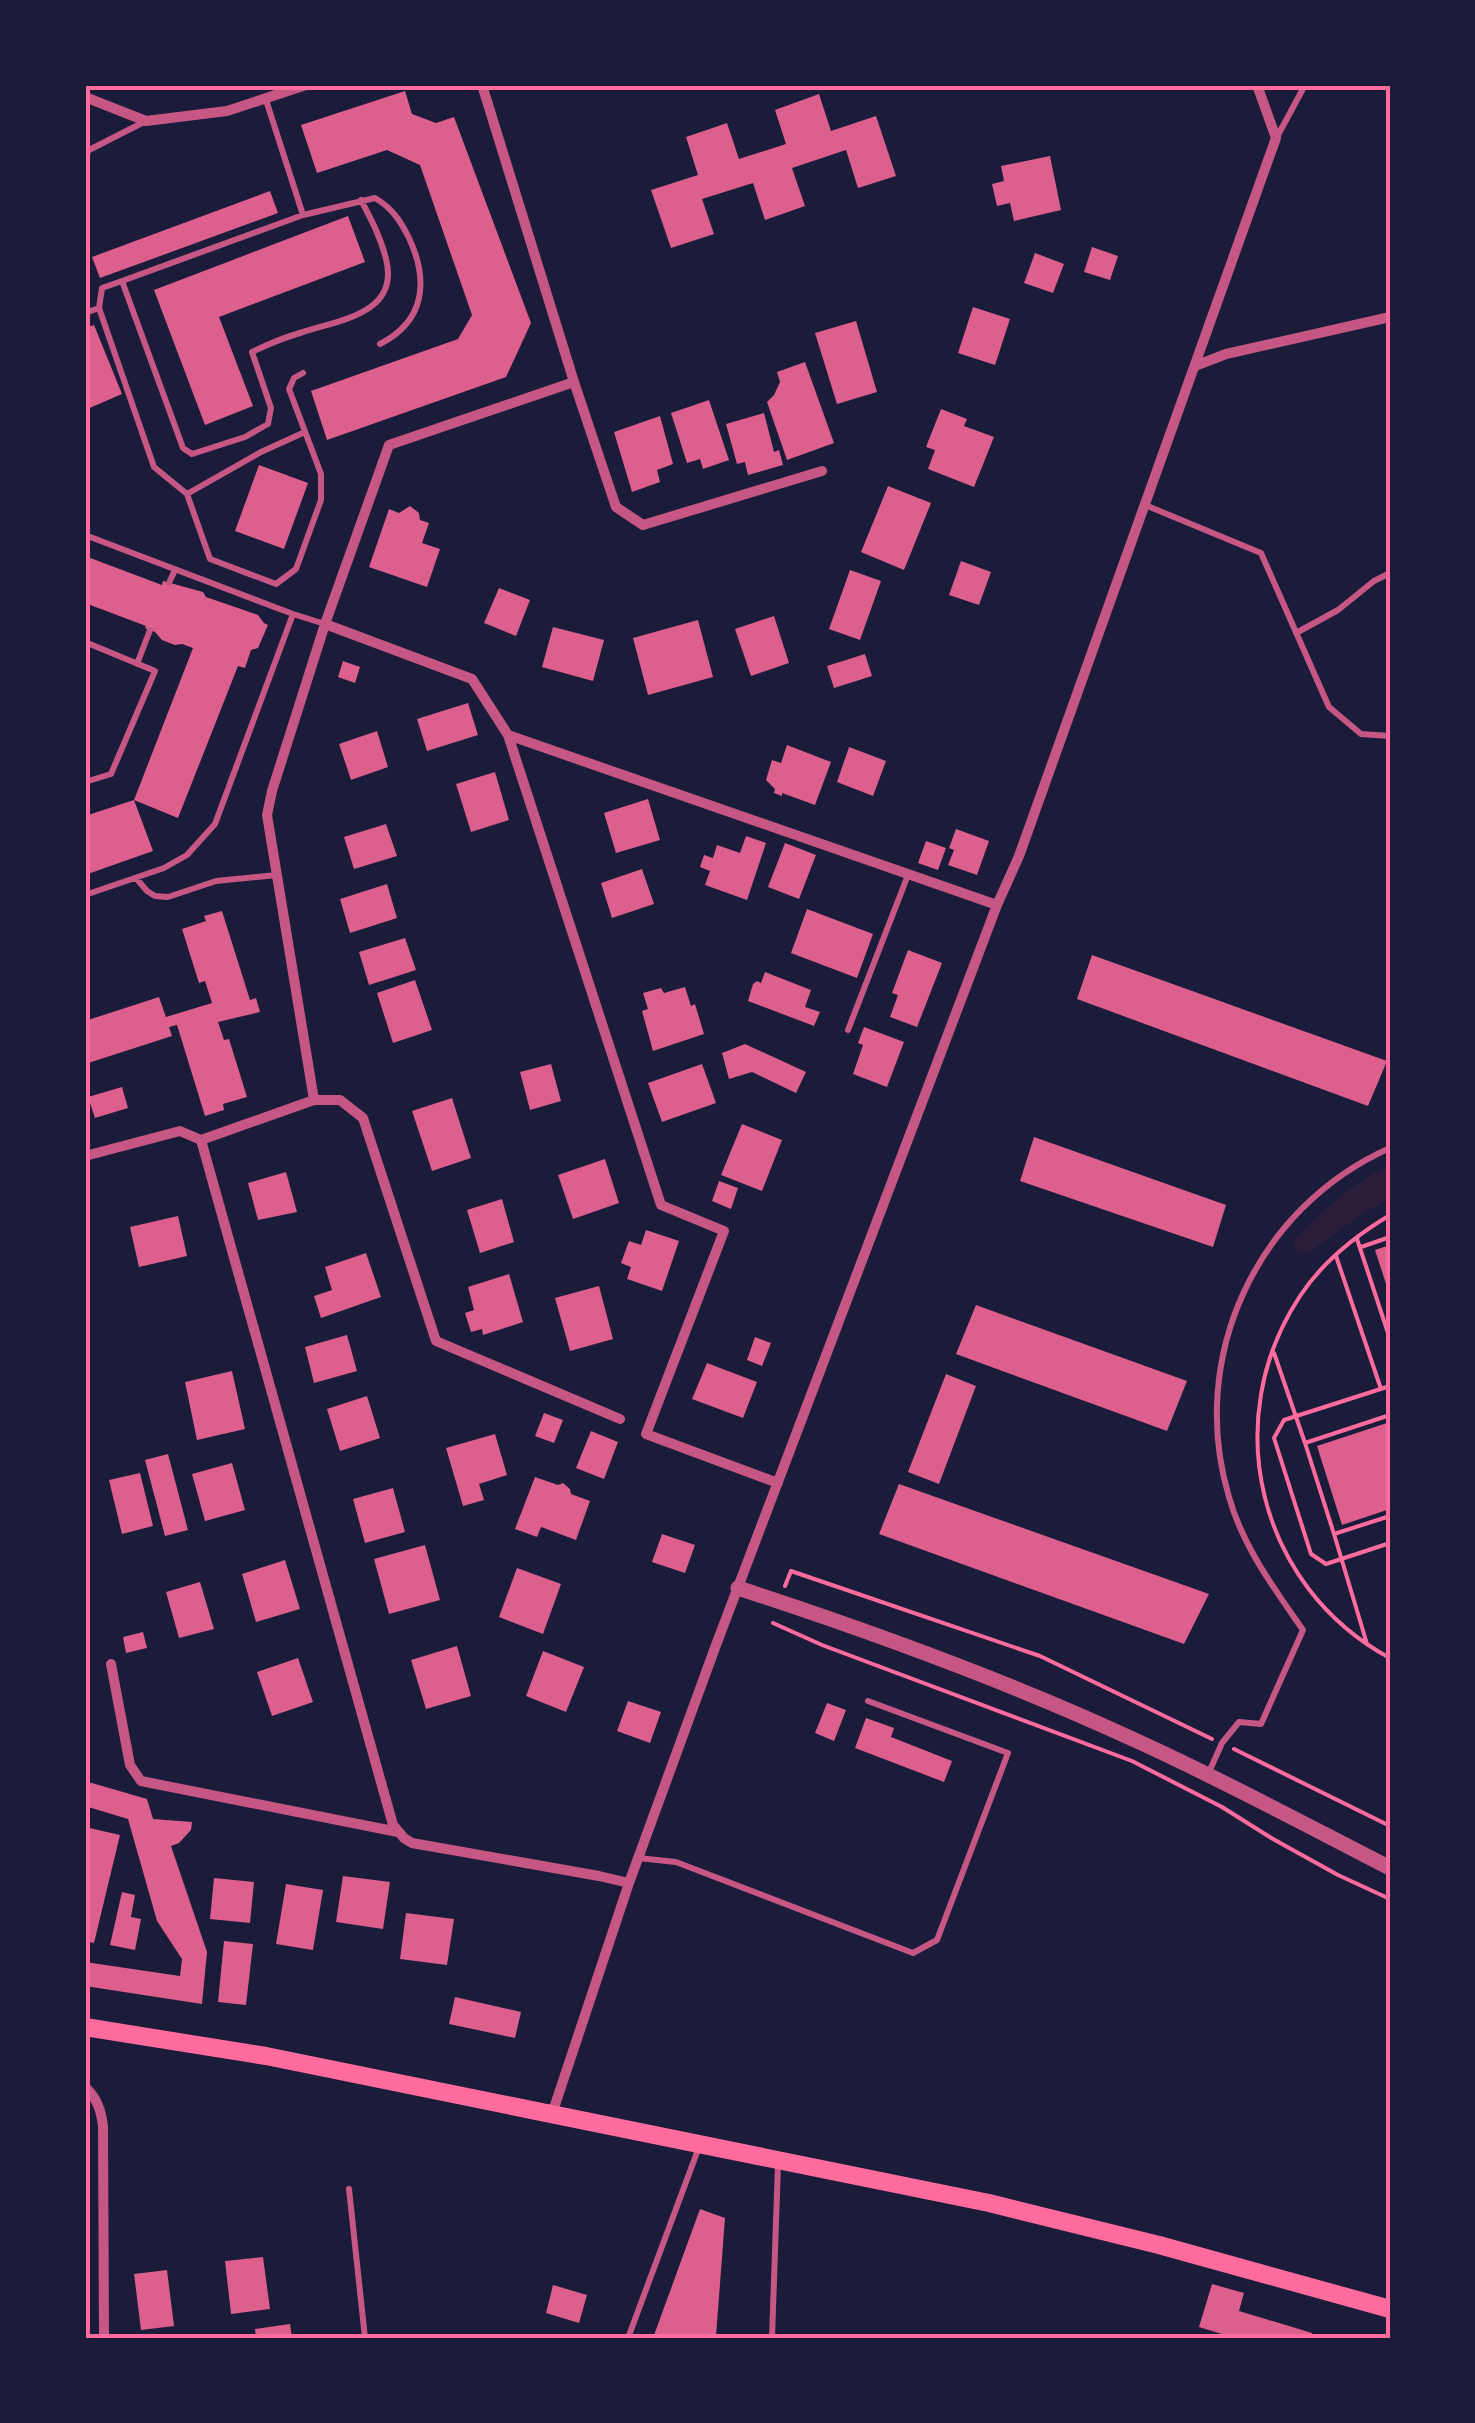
<svg xmlns="http://www.w3.org/2000/svg" width="1475" height="2423" font-family="'Fira Sans',sans-serif">
<rect width="100%" height="100%" fill="#1b1b3a"/>
<path fill="#2a1e3b" d="M1390 1165V1198L1359 1216 1309 1253 1300 1254C1294 1250 1292 1246 1295 1239 1323 1209 1353 1183 1390 1165Z"/>
<path fill="#dd5f8e" d="M405 91 412 114 436 123 454 117 531 323 506 377 327 440 311 391 458 339 472 315 420 165 387 150 317 173 301 125Z
M819 94 831 131 876 116 896 176 858 188 846 150 792 168 805 206 765 220 753 183 702 199 714 234 671 248 651 190 698 175 686 137 727 123 739 159 786 144 775 110Z
M1050 156 1061 210 1014 221 1010 203 997 206 992 184 1004 181 1001 166Z
M270 191 278 213 100 278 92 257Z
M348 216 365 262 219 317 253 406 205 425 154 290Z
M1092 247 1118 256 1110 280 1084 272Z
M1035 253 1064 264 1053 293 1024 283Z
M973 307 1010 319 995 365 958 353Z
M856 321 877 392 837 404 815 333Z
M94 325 122 394 85 410V328Z
M805 362 834 443 787 460 767 402 774 395 780 382 777 372Z
M709 400 729 460 703 469 700 459 687 463 671 413Z
M941 409 967 419 964 426 994 437 974 487 928 469 935 450 926 447Z
M764 413 774 452 779 450 783 465 748 475 745 462 737 464 726 424Z
M660 416 673 464 657 470 660 482 632 492 614 432Z
M259 465 308 483 284 549 235 531Z
M888 486 931 503 904 570 861 552Z
M410 506 419 513 420 520 429 523 422 543 440 549 427 587 369 567 389 509 399 513Z
M85 556 162 585 163 581 203 592 206 597 258 615 264 623 268 625 258 648 251 650 245 668 238 666 178 818 134 800 193 648 182 644 175 645 162 640 155 632 145 628 146 626 85 603Z
M961 561 991 572 979 605 949 595Z
M850 570 881 581 860 640 829 629Z
M499 588 530 600 516 636 484 623Z
M774 616 789 663 751 676 735 629Z
M698 620 713 677 648 695 633 638Z
M553 627 604 640 593 681 542 667Z
M865 654 872 676 834 688 827 666Z
M343 661 360 667 355 683 338 677Z
M468 703 478 735 427 751 417 719Z
M377 731 388 767 351 780 339 744Z
M787 745 831 762 815 805 782 793V796L774 793 775 789 766 780 772 760 781 763Z
M849 747 886 761 873 796 837 782Z
M495 772 509 820 471 832 456 784Z
M648 799 660 840 616 853 604 813Z
M134 800 153 851 85 875V816Z
M386 824 397 856 354 869 344 837Z
M956 829 989 841 977 875 948 865 954 850 949 848Z
M746 836 766 843 747 900 705 885 710 871 700 867 704 855 713 858 717 845 740 853Z
M926 841 946 848 938 870 918 863Z
M785 843 816 855 799 899 768 887Z
M642 869 654 904 612 918 601 883Z
M387 884 397 918 350 933 340 899Z
M807 909 873 934 857 978 791 953Z
M222 911 250 1000 256 998 260 1012 218 1022 224 1040 229 1039 247 1097 223 1104 224 1110 205 1116 177 1025 169 1027 172 1036 85 1064V1021L159 997 166 1017 212 1003 205 981 199 983 182 929 206 921 204 916Z
M405 938 416 970 369 985 359 952Z
M908 950 942 963 917 1027 890 1017 898 995 892 993Z
M1092 955 1387 1061 1368 1106 1077 999Z
M765 972 811 990 805 1007 820 1012 814 1026 748 1001 753 984 757 981 761 983Z
M415 980 432 1030 393 1043 377 993Z
M685 987 691 1006 695 1004 704 1034 653 1051 642 1011 648 1009 643 993 661 988 664 993Z
M864 1027 904 1042 887 1087 853 1074 863 1045 858 1043Z
M745 1044 806 1072 796 1093 752 1072 729 1079 722 1053Z
M551 1064 561 1101 530 1110 520 1072Z
M702 1064 716 1103 662 1122 648 1083Z
M122 1087 128 1108 95 1118 88 1097Z
M452 1098 471 1158 432 1171 412 1111Z
M742 1124 782 1140 762 1191 721 1175Z
M1034 1137 1226 1205 1213 1247 1020 1181Z
M605 1159 619 1203 573 1219 558 1175Z
M286 1172 297 1212 258 1220 248 1183Z
M719 1181 738 1188 731 1209 712 1201Z
M502 1199 514 1242 480 1253 467 1210Z
M178 1216 187 1256 139 1267 130 1227Z
M646 1230 679 1241 662 1291 627 1279 631 1267 621 1263 629 1241 641 1245Z
M1390 1245V1293H1389L1375 1250Z
M366 1253 381 1297 321 1318 314 1296 332 1290 325 1267Z
M509 1274 523 1322 483 1335 482 1329 471 1332 465 1313 474 1310 468 1287Z
M599 1286 613 1339 570 1351 555 1298Z
M976 1305 1187 1381 1167 1431 956 1354Z
M347 1335 357 1371 314 1383 305 1347Z
M755 1337 771 1343 762 1366 747 1360Z
M707 1363 757 1382 743 1418 692 1399Z
M232 1371 245 1429 197 1440 185 1382Z
M946 1374 976 1386 939 1484 908 1472Z
M367 1396 380 1438 340 1451 327 1409Z
M544 1413 563 1420 554 1443 535 1436Z
M1387 1423 1390 1433V1509L1342 1525 1317 1446Z
M591 1431 618 1442 604 1479 576 1468Z
M495 1434 507 1475 479 1484 484 1500 463 1506 446 1448Z
M168 1454 188 1530 165 1536 145 1460Z
M232 1463 245 1510 205 1521 192 1474Z
M140 1473 153 1526 122 1534 109 1480Z
M535 1477 558 1485 563 1483 570 1489 571 1494 590 1501 576 1540 541 1527 537 1537 515 1529Z
M899 1484 1209 1594 1184 1644 879 1534Z
M393 1488 405 1532 365 1543 353 1499Z
M662 1534 695 1545 685 1573 652 1562Z
M425 1545 440 1600 389 1614 374 1559Z
M285 1560 300 1609 256 1622 242 1574Z
M517 1568 561 1584 543 1634 499 1617Z
M200 1582 214 1629 179 1638 166 1592Z
M143 1632 147 1648 126 1653 123 1637Z
M457 1646 471 1696 426 1709 411 1660Z
M543 1651 584 1667 566 1712 526 1696Z
M298 1658 313 1702 272 1716 257 1672Z
M628 1701 661 1712 650 1743 617 1731Z
M827 1703 846 1710 834 1741 815 1733Z
M866 1718 894 1728 891 1737 952 1761 944 1782 855 1748Z
M85 1781 147 1799 153 1819 192 1822 191 1830 179 1843 171 1846 207 1952 202 2004 85 1986V1962L180 1976 182 1959 157 1921 128 1819 85 1806Z
M85 1827 120 1835 94 1943 85 1941Z
M343 1876 390 1882 383 1929 336 1922Z
M214 1878 254 1882 250 1923 210 1919Z
M286 1884 323 1890 313 1950 276 1944Z
M122 1892 135 1895 131 1917 141 1919 135 1950 110 1945Z
M406 1913 454 1919 447 1965 400 1959Z
M224 1941 253 1944 246 2005 218 2002Z
M455 1997 521 2012 515 2038 449 2024Z
M700 2209 725 2218 716 2336 715 2338H653Z
M263 2257 270 2309 231 2314 225 2261Z
M167 2270 174 2326 141 2330 134 2274Z
M1212 2284 1244 2293 1239 2311 1312 2333 1311 2338H1235L1199 2327Z
M553 2285 587 2295 579 2323 546 2313Z
M290 2324 292 2338H256L255 2329Z"/>
<g fill="none" stroke-linecap="round" stroke-linejoin="round">
<path stroke="#ff6b9d" stroke-width="4" d="M1390 1215C1355 1236 1323 1261 1300 1296 1218 1420 1258 1587 1390 1658
M1357 1239 1390 1339
M1361 1247 1390 1237
M1336 1256 1381 1389
M1274 1353 1305 1443
M1390 1386 1284 1420 1274 1438 1311 1554 1326 1564 1390 1543
M1390 1415 1305 1443 1334 1534 1390 1516
M1334 1534 1367 1644
M785 1586 791 1571 1040 1656 1212 1739
M773 1623 822 1645 1132 1761 1222 1807 1273 1839 1338 1875 1390 1899
M1234 1749 1390 1826"/>
<path stroke="#c65784" stroke-width="6" d="M266 100 303 215 375 198C392 208 400 220 409 238 429 281 425 321 380 344
M1277 137 1305 85
M85 158 89 150 146 121
M303 215 122 281 183 448 192 454 245 437 268 424 271 408 252 352C268 344 286 337 303 332 340 320 400 313 386 259 381 238 371 219 361 200
M99 308 154 467 187 494 210 559 276 584 296 569 321 500V474L289 389 294 378 303 373
M85 313 99 308 102 288 122 281
M187 494 261 452 305 432
M1145 505 1261 553 1329 707 1361 734 1390 736
M85 535 293 614
M169 583 175 570
M1296 633 1338 610 1374 581 1390 573
M85 642 155 671 111 774 85 782
M137 664 150 630
M136 878 147 891 155 896 168 897 216 881 277 875
M85 895 164 868 187 855 215 824 293 614 325 624
M848 1030 908 875
M1209 1772 1222 1743 1239 1722 1261 1724 1303 1630C1274 1588 1243 1547 1229 1497 1187 1357 1257 1207 1390 1148
M638 1858 676 1862 913 1953 937 1940 1008 1753 868 1701
M349 2189 365 2338
M628 2338 699 2147
M772 2338 778 2164"/>
<path stroke="#c65784" stroke-width="10" d="M482 85 574 382 616 507 643 525 822 471
M85 97 146 121 227 111 306 85
M1195 366 1226 354 1390 317
M325 624 472 679 508 735 997 905
M508 735 661 1205 724 1231 646 1434 778 1483
M314 1100 267 815 272 791 325 624 389 445 574 382
M201 1140 393 1825 404 1838 412 1843 599 1876 629 1883
M85 1156 180 1131 201 1140 314 1100H340L363 1118 436 1341 620 1419
M111 1664 130 1765 141 1781 398 1832
M85 2087C97 2098 101 2110 103 2126L104 2338
M552 2114 629 1883 716 1645 997 905 1019 856 1276 138 1257 85"/>
<path stroke="#c65784" stroke-width="15" d="M738 1588C873 1632 1008 1681 1137 1741 1223 1780 1306 1825 1390 1868"/>
<path stroke="#ff6b9d" stroke-width="18" d="M85 2027 266 2056 989 2203 1159 2245 1390 2309"/>
</g>
<rect width="1475" height="2423" fill="none" stroke="#1b1b3a" stroke-width="175"/>
<rect x="88" y="88" width="1300" height="2248" fill="none" stroke="#ff6b9d" stroke-width="4"/>
</svg>
